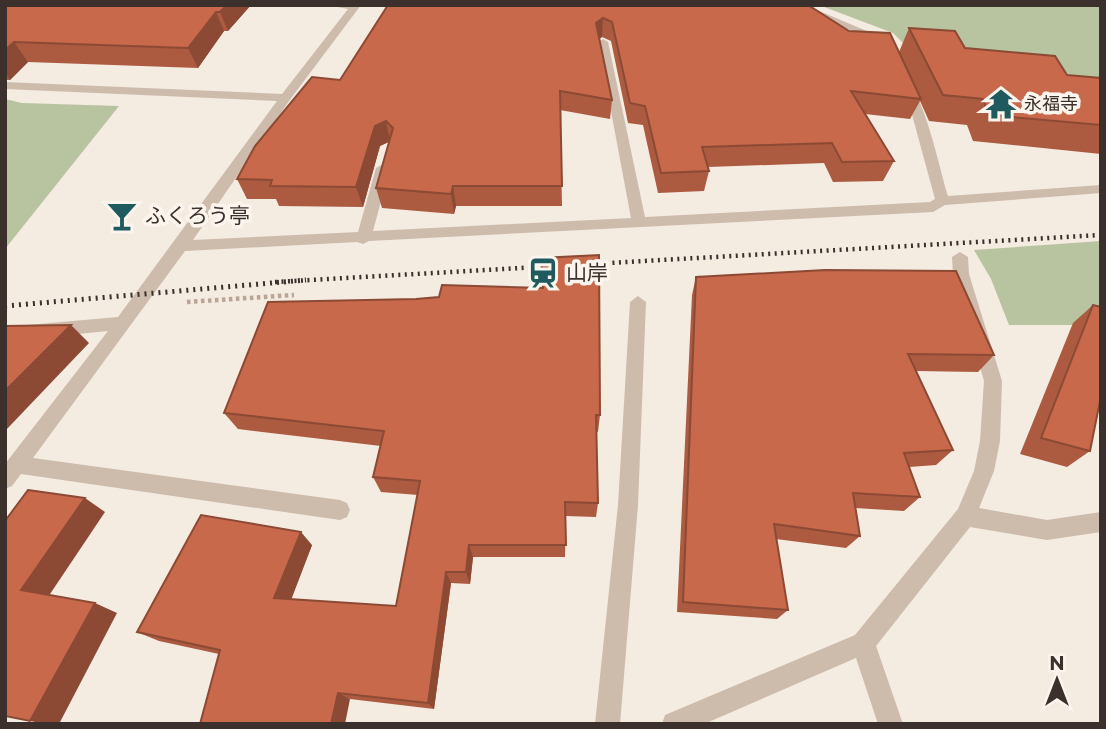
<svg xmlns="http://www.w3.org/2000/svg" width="1106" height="729" font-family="Montserrat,'Noto Sans JP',sans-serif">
<rect width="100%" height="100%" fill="#f4ebe1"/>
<path fill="#b8c4a0" d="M819 5H1101V88L908 48 893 33Z
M5 99 22 103 119 106 5 249Z
M1101 241V355L1073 325H1009L991 279 974 250Z"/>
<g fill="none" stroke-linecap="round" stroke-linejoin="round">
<path stroke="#b9a596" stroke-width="4.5" stroke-dasharray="3.5 3.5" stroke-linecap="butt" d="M187 302 294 295"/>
<path fill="#cdbbac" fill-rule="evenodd" d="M327 5H361L289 101 193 240 358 232 376 168 383 164 390 168 373 231 631 218 598 42 603 39 608 42 645 217 930 202 935 199 911 111 900 87 906 83C924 91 941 175 948 196L1101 185V193L945 205 933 212 369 241 363 244 357 242 185 251 33 458 340 500 347 503 350 510 347 517 340 520 21 474 12 486 5 489V464L108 331 5 341V327L118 317 277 101 5 89V82L282 94 348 9Z
M790 5H805L888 40 879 42Z
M960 252 968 257 969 274 1002 381 1000 441 994 471 979 508 1047 520 1101 512V532L1047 540 970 527 876 646 903 724H878L856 658 704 724H662L665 715 855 635 958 509 974 471 980 441 984 381 953 274 952 257Z
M638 296 646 302 638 505 620 724H595L618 505 630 302Z"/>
<path stroke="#3b302b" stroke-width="4.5" stroke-dasharray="2 4.5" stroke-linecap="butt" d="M275 282 1101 235"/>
<path stroke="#3b302b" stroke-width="5" stroke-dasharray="2 5" stroke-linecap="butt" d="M5 306 306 280"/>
</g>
<path fill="#ac5a40" d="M5 5H251L228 31H224L198 68 28 62 10 80H5Z
M388 5 849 31 899 52 909 28 965 48 1067 75 1101 78V154L973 141 967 125 929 121 920 101 910 119 865 114 894 161 883 181 833 182 824 163 708 167 709 171 704 191 658 193 643 125 628 123 611 41 602 37 599 39 612 100 610 119 560 110 562 206H456L454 214 382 208 376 188 389 142 380 146 363 207 279 206 276 199H247L237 179 340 80Z
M696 277 994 355 978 372 916 371 953 450 936 465 909 467 920 497 904 511 855 508 860 536 846 548 776 539 788 610 777 619 677 612 692 295Z
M1093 305 1101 307V404L1100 403 1090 451 1067 467 1020 454 1073 323Z
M224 413 600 415 598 432 596 431 598 503 596 517 566 516 565 557H473L470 584 451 583 434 709 350 699 219 654 159 641 137 632 312 545 291 599 396 606 418 495 381 492 373 477 381 446 238 429Z"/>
<path fill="#8c4a34" d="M227 5H251L228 31 220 12Z
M216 12 224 31 198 68 188 48Z
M603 18 602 37 595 42 596 23Z
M14 42 28 62 10 80 5 73V50Z
M386 121 390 141 380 146 363 207 356 187 375 126Z
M453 186 456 206 454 214 451 194Z
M71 325 89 343 5 431V391Z
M85 498 105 512 46 600 21 590Z
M301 532 312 545 288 608 274 598Z
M469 545 473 557 470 584 466 572Z
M446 572 451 583 434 709 428 703Z
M95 603 117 613 59 724H46L30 721Z
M338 693 350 699 345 724H331Z"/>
<path fill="#c8694b" stroke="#8c4a34" stroke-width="2" d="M5 5H227L220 12H216L188 48 14 42 5 50Z
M388 5H808L849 31 890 33 921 99 851 91 894 161 842 162 832 143 702 147 709 171 661 173 645 106 630 103 612 22 603 18 596 23 612 100 560 91 562 186H453L451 194 376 188 393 128 386 121 375 126 356 187 270 186 272 180 237 179 255 146 312 77 340 80Z
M909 28 955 31 965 48 1055 56 1067 75 1101 78V125L989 115 983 99 943 95Z
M599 255 600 415H596L598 503 565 502 566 545H469L466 572H446L428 703 338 693 331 724H200L220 650 137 632 201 515 301 532 274 598 396 606 420 481 373 477 384 431 224 413 268 302 416 299 439 297 442 285 543 288 541 258Z
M825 270 956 271 994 355 908 354 953 450 904 453 920 497 853 493 860 536 774 524 788 610 683 602 696 277Z
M1093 305 1101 307V396L1090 451 1041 438Z
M71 325 5 391V326Z
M28 490 85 498 21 590 95 603 30 721 5 716V521Z"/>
<defs>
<g id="temple-bare" transform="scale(2.415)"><path d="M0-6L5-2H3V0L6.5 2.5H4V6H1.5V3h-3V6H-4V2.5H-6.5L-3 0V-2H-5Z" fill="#1f5a5e" stroke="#fbf5ee" stroke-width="2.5" paint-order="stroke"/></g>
<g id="bar-bare" transform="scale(2.415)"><path d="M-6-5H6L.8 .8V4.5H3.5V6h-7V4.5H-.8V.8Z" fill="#1f5a5e" stroke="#fbf5ee" stroke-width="2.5" paint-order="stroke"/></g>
<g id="station-bare" transform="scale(2.415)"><path d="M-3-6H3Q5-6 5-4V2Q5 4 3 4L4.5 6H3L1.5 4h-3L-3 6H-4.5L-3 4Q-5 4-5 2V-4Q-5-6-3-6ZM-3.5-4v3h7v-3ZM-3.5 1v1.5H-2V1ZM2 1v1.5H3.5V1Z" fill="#1f5a5e" stroke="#fbf5ee" stroke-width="2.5" paint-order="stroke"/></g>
</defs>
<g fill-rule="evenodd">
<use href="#temple-bare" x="1001" y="104"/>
<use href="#bar-bare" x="122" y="216"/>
<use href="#station-bare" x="543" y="273"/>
</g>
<g text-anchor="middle" stroke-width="7" stroke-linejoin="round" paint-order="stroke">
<g font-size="18" fill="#3b302b" stroke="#fbf5ee" text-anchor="start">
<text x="1024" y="110">永福寺</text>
</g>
<g font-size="21" fill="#3b302b" stroke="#fbf5ee" text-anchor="start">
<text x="145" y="223">ふくろう亭</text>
<text x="566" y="280">山岸</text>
</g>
</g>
<rect width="1106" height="729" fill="none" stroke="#3b302b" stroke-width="14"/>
<g transform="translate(1057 680)" stroke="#fbf5ee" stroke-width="5" paint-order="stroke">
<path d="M0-5L12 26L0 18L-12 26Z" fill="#3b302b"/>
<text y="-10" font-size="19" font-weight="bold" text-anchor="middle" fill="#3b302b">N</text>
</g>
</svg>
